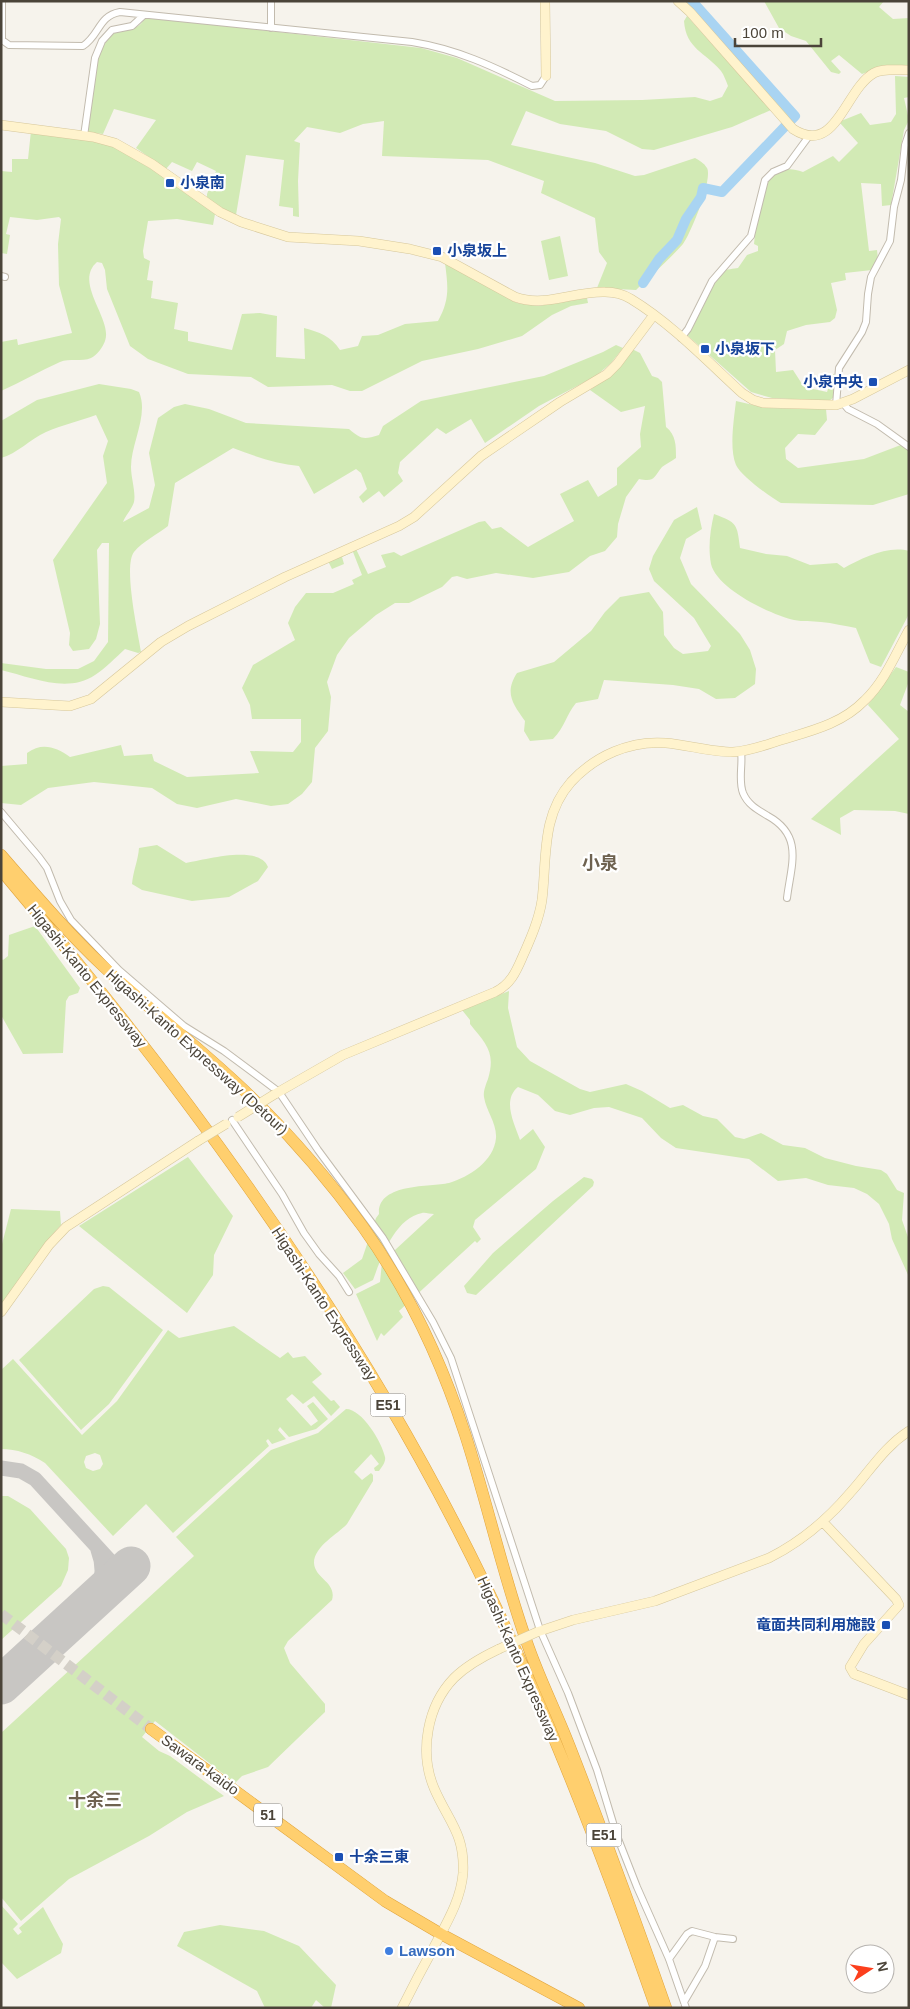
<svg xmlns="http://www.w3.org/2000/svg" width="910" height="2009" font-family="Arial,'Noto Sans JP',sans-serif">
<rect width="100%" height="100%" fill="#f6f3ec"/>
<path fill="#d2eab5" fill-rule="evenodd" d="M683 1H691L766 81 793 116 790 119Z
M764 1H884L879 7 893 19 909 18V67L878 68 862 74 839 55 831 61 841 72 839 74 831 72 806 41 791 36 779 28Z
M687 16 771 110 732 127 654 150 642 149 606 131 560 124 526 111 511 145 595 163 635 176 644 175 695 158C699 160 704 163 707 168 713 179 691 233 683 244 669 260 651 275 636 290L597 288 607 263 599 252 595 218 541 193 544 181 488 160 382 156 384 121 363 124 340 133 307 127 294 141 300 143 298 181 299 217 293 216V208L279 206 284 160 246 155 236 215 221 208 207 197V194L216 171 197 162 192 171 172 162 166 169 136 148 156 120 114 109 103 134 87 132C91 102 90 52 115 32 128 27 139 32 145 17L421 48 457 58 555 101 642 100 695 97 710 101 722 97 728 86C726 81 724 75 721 71 705 52 686 49 684 21Z
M895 76 909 77V97L904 98 909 120 904 130 891 205 882 206 881 184 861 183 869 251 877 250 878 259 872 270 845 273 846 280 831 283 837 310 835 318 830 322 806 325 787 331 784 344 775 350 776 372 793 370 804 387 827 392 833 374 836 375 834 397 829 401 772 398 751 392 688 336C694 322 711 277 722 271 726 269 734 269 738 268L747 255 758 251V246L754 244 756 225 769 178C783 169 788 167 803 172L833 156 839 162 858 143 840 123 841 121 861 113 870 125 891 122 896 114Z
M31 131 89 139 114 146 164 177 215 214 213 225 177 219 148 221 143 251 144 258 150 261 147 280 153 281 151 298 178 303 174 329 188 332V341L232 350 242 314 260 313 277 316 276 357 305 359 304 328C319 332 331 336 340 350L358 346 362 336 378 335 405 324 438 321C450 299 448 287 445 263L517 303 538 306 587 298 588 303 571 306 552 315 522 336 478 349 422 361 362 391H350L332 385 268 387 251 377 188 374 148 359 130 346 107 289 105 270 102 263 97 262C73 283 113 319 105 341 103 347 97 355 91 358 82 362 69 358 60 362 40 371 21 382 1 391V342L17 339 18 345 72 333 59 285 58 244 61 219 59 217 37 220 10 217 6 234 10 235 7 254 1 253V171L12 172V159H28Z
M560 236 568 276 549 280 541 241Z
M616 345 623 348 611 363 596 376 539 406 485 443 471 419 446 434 437 428 400 462 398 473 403 481 384 497 379 491 363 503 359 497 367 489 361 473 356 469 314 494 299 466C276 464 254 456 233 448L175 483 168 526C158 534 142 542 134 552 123 566 138 633 141 652L138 653 125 649C115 658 106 668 95 675 67 694 31 677 1 670V663L46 669H78L94 661 108 642 109 543H102L97 550 100 624 96 639 89 649 73 651 69 645 70 633 53 560 107 483 103 456 108 441 96 415C79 421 62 425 46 432 30 439 17 454 1 458V421L37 400 99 384 131 389 139 392C149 415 131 443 131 467 131 478 136 492 134 502 132 509 125 516 123 522L149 508 155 485 149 453 158 418 174 407 185 404 209 409 246 423 349 429C361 439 363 440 379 435L383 426 421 401 544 376 603 352Z
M632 349 640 353 652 376 658 378 662 382 666 427C676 435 676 445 676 458 672 461 666 464 662 467 653 478 655 482 639 479L626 497 618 524 617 537 605 551 590 556 569 572 533 578 496 573 467 579 457 576 452 577 442 587 409 603H395L376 615 349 638 337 655 327 682 331 697 328 731 315 748 312 782 302 794 288 804 271 806 236 799 197 808 177 804 152 788 94 782 48 788 21 805 1 803V766L27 764V753C42 742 56 747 70 757L121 745 124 756 152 754 154 761 187 777 259 773 250 751 293 752 301 742V719H252L250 705 242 688 253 665 295 640 288 623 295 607 306 593H333L354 584 352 580 362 575 353 552 342 557 344 564 332 569 328 561 356 549 368 574 386 567 381 555 394 552 401 556 479 522 485 521 492 529 501 527 528 547 574 521 560 494 588 480 598 497 617 485V468L641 447 640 434 645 406 621 412 590 390 614 373Z
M736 401 766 408 826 409 827 420 815 435 798 434 785 448 786 459 798 468 864 459 906 443 909 445V494L873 505 781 503C770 497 741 476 736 465 729 449 734 419 736 401Z
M697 507 702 529 686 539 680 558 691 584 740 634 750 650 756 669 755 684 735 698 716 699 699 689 673 685 604 680 598 699 576 703C566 715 565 727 553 739L530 741 524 731 525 721C513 704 504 693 517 673L554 662 591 631 605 612 620 597 649 592 663 612 664 635 674 648 683 654 708 651 711 646 694 618 654 581 649 569 653 556 674 520Z
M714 514C737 523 737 523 740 548L766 554 787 556 810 565 837 563 844 568C862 558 888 545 909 551V614L881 667 870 663 856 628C844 626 833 623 821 622 812 621 803 622 794 620 771 615 717 589 711 564 708 547 710 531 714 514Z
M896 667 909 672V681L900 705 909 712V814L895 811 854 810 840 818 841 835 811 819 899 739 868 705Z
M157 845 186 863C204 860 259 844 268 867L258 881 229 897 192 901 142 890 132 884C133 871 138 861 139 848Z
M35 926 80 988 78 993 69 996 66 1001 63 1053 23 1054 1 1015V959L3 960 8 956 9 935Z
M509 991 508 1008 517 1047 530 1061 580 1089 590 1092 626 1084 642 1091 670 1108 683 1105 703 1116 717 1119 735 1137 744 1139 761 1133 783 1145 805 1148 825 1158 856 1166 881 1170 887 1174 897 1190 904 1193 902 1220 909 1240V1277L892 1239 889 1224 879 1204 867 1194 854 1188 828 1185 806 1178 778 1181 749 1159 676 1148 661 1138 642 1118 609 1107 594 1108 570 1115 555 1111 538 1095 518 1087C502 1100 514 1123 520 1140L533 1129 545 1147 536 1169 475 1220 473 1227 481 1239 477 1243 475 1241 399 1311 403 1317 384 1336 381 1333 377 1341 356 1294 380 1282 382 1262 434 1214C430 1214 425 1212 422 1213 395 1218 381 1258 373 1280L355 1289 343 1273 362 1259 376 1218 379 1214C377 1183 430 1187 449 1183 469 1177 494 1161 496 1138 497 1123 486 1111 484 1097 483 1092 486 1084 488 1079 496 1052 486 1044 470 1024V1020L462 1010Z
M188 1157 233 1216 214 1255 213 1275 187 1313 79 1226Z
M584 1177 592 1179 594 1182 593 1186 476 1295 467 1293 464 1286 493 1253 553 1201Z
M11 1209 60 1211 61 1225 52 1235 1 1307V1248Z
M103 1286 109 1287 163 1330 109 1404 81 1430 19 1360 94 1289Z
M234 1326 280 1358 288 1352 293 1358 305 1356 322 1374 312 1382 331 1401 334 1400 340 1407 331 1416 314 1396 303 1404 292 1394 286 1399 311 1426 318 1421 307 1406 313 1402 328 1419 316 1429 289 1437 280 1427 278 1430 286 1439 272 1444 268 1439 266 1441 269 1446 173 1533 146 1504 113 1536 45 1463C31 1454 17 1449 1 1449V1370L13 1359 82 1435 117 1401 168 1330 179 1338ZM95 1453 100 1455 103 1464 100 1469 93 1471 86 1468 84 1462 86 1456Z
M346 1409C362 1409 382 1442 385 1457 386 1462 382 1467 379 1471H375L374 1468 379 1464 371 1454 354 1472 362 1480 371 1473 373 1475V1481L347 1524C338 1534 314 1546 314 1563 315 1579 337 1582 332 1600L288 1641 284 1648 290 1663 325 1704V1712L268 1767 242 1776 235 1783 155 1721 142 1737 159 1751 170 1756 224 1796 187 1812 149 1836 69 1879 21 1921 1 1897V1733L194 1556 176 1537 271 1450 318 1433Z
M1 1496H8L30 1509 66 1549 69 1558 68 1570 61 1586 1 1640Z
M1 1905 18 1924 13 1929 18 1935 22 1932 19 1928 43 1907 63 1944 61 1953 17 1979 1 1962Z
M220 1925 264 1931 299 1946 336 1985 331 2008H325L316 2000 311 2008H265L257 1991 177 1946 184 1932Z"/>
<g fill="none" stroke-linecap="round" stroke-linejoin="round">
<path stroke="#a9d4f2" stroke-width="10" d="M643 283 659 259 677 240 686 219 701 197 703 188 722 192 795 116 692 1"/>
<path stroke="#c8c6c3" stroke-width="15" d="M1 1468 21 1471 35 1479 122 1574
M92 1601C103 1585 105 1568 98 1550"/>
<path stroke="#c8c6c3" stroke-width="39" d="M1 1685 131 1566"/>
<path stroke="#d4d0c8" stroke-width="11" stroke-dasharray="11 5.5" stroke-linecap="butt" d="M1 1614 151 1729"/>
<g stroke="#c2bbae" stroke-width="8">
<path id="street" d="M2 1V40L9 45 83 46C100 35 98 16 120 12L412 42C456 49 493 66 532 86L540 85 546 76
M271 28V1
M84 136 95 58 102 41 112 30 132 26 144 15
M1 276 5 277
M681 338 688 329 712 281 751 236 765 180 773 172 787 166 809 136
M843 403 848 409 877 424 909 447
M836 405 839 368 862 332 866 322 868 294 871 277 890 241 894 207 901 180 905 145 909 133
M741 751C743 765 738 780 743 793 748 805 758 810 768 816 804 836 791 865 787 898
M1 812 39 857 47 868 60 901 71 920 119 970 184 1026 224 1051 279 1092 318 1150 383 1238 433 1322 451 1358 540 1630 568 1693 597 1770 617 1836 637 1887 669 1959 686 2008
M232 1120 282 1194 304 1233 319 1254 339 1276 349 1292
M669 1959 687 1934 692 1931 715 1937 733 1939
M684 2002 705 1966 715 1937"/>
</g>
<g stroke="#d6c79b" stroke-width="10">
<path id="secondary" d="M545 1 546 76
M678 1 690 12 793 129C836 157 845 89 874 73 884 68 898 70 909 70
M1 125 93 137 115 143 152 164 220 212 241 222 288 237 359 241 410 249 442 257 515 297C545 308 574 291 605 292 614 292 623 294 631 299 672 324 707 361 742 393L753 400 763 403 836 405 853 399 909 370
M1 702 70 706 91 699 161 642 188 626 285 577 399 526 414 517 481 456 560 402 607 374 617 364 653 316
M275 1094 343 1055 495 992C510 985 516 972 522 958 530 940 539 920 542 900 547 858 541 816 571 782 595 756 630 740 666 743 688 745 711 752 733 752 750 751 765 745 781 740 811 731 842 724 865 700 885 681 896 653 909 630
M1 1312 49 1245 66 1227 198 1141
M823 1522 896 1599 899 1605 864 1644 850 1667 854 1674 909 1695
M537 1632 573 1620 655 1601 769 1558C801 1542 827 1520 850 1493 870 1471 884 1447 909 1431
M402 2008C412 1988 423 1967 434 1947 446 1924 461 1900 463 1873 465 1833 448 1821 434 1788 419 1752 427 1706 454 1678 467 1665 482 1657 499 1649"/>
</g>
<g stroke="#e0a43c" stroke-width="12">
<path id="highway" d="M1 855C34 893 66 931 103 966 151 1011 204 1051 251 1097 292 1137 329 1180 363 1227 408 1290 441 1360 465 1434 487 1502 502 1571 525 1637 537 1674 555 1709 569 1745 603 1832 635 1919 666 2008
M1 870C173 1074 336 1292 458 1530 537 1684 599 1845 656 2008
M151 1729 385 1901 441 1934 579 2008"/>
</g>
<use href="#street" stroke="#fff" stroke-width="6"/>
<use href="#secondary" stroke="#fff3cd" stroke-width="9"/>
<use href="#highway" stroke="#ffcf6e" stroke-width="11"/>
<g stroke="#d6c79b" stroke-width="10" stroke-linecap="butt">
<path id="secondary-bridge" d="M238 1117 275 1094
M198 1141 226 1124
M499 1649 537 1632"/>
</g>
<use href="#secondary-bridge" stroke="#fff3cd" stroke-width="9"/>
</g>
<g fill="#1a4fb4" stroke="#fff" stroke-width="2">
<rect x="165" y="178" width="10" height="10" rx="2.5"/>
<rect x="432" y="246" width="10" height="10" rx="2.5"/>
<rect x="700" y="344" width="10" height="10" rx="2.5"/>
<rect x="868" y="377" width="10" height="10" rx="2.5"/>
<rect x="881" y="1620" width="10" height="10" rx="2.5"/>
<rect x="334" y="1852" width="10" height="10" rx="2.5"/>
</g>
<circle fill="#3f7fe0" stroke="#fff" stroke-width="2" cx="389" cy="1951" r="5"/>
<g text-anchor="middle" stroke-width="4.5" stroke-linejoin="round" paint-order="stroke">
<g fill="#fff" stroke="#817c74" stroke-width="1">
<rect x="370.5" y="1393.5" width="35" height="23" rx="4"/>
<rect x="254" y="1803.5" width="28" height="23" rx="4"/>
<rect x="586.5" y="1823.5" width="35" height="23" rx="4"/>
</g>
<g font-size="14" font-weight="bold" fill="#4b4439">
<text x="388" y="1410">E51</text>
<text x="268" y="1820">51</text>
<text x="604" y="1840">E51</text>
</g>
<g font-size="15" font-weight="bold" fill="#164399" stroke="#fff" text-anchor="start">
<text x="180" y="188">小泉南</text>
<text x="447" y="256">小泉坂上</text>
<text x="715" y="354">小泉坂下</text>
<text x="863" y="387" text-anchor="end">小泉中央</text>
<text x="876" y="1630" text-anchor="end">竜面共同利用施設</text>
<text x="349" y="1862">十余三東</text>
</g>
<g font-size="15" fill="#4b4439" stroke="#fff">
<text transform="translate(87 976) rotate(51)" y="5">Higashi-Kanto Expressway</text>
<text transform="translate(197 1052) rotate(42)" y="5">Higashi-Kanto Expressway (Detour)</text>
<text transform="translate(324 1304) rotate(57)" y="5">Higashi-Kanto Expressway</text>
<text transform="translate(518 1659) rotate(66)" y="5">Higashi-Kanto Expressway</text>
<text transform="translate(200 1765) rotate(36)" y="5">Sawara-kaido</text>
</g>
<g font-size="15" font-weight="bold" fill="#366cbe" stroke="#fff" text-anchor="start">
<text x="399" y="1956">Lawson</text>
</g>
<g font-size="18" font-weight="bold" fill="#6e6250" stroke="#fff">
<text x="600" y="869">小泉</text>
<text x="95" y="1806">十余三</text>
</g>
</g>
<rect width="910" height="2009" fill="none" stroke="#4b4439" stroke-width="5"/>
<g transform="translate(870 1969) rotate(78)"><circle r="24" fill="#ffffff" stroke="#b7b4b0"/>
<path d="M0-4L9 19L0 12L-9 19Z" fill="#fc3f1d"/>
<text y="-8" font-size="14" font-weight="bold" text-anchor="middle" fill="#4b4439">N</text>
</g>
<path d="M735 38v8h86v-8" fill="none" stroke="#4b4439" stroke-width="2.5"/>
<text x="742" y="38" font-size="15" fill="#4b4439" stroke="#ffffff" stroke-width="4" paint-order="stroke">100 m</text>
</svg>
